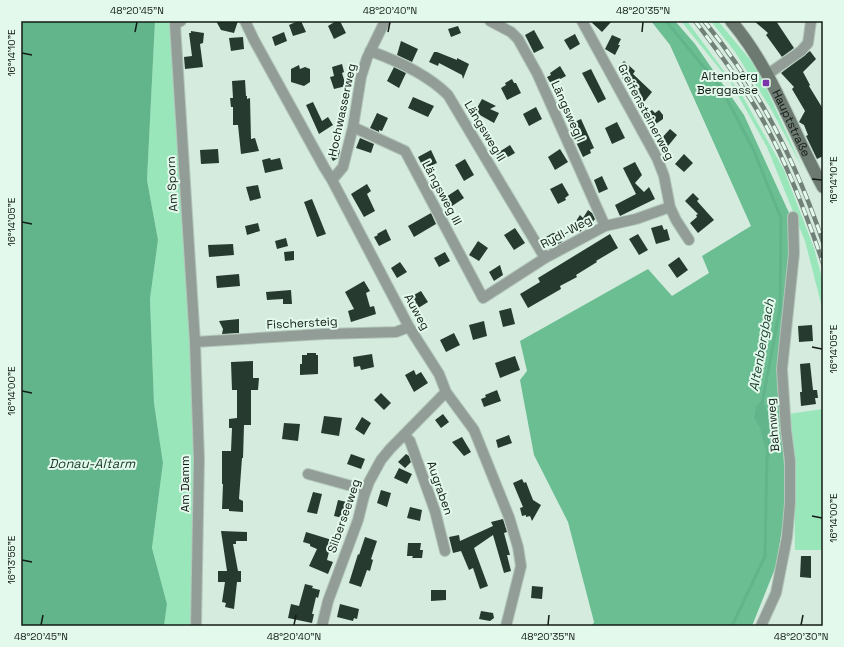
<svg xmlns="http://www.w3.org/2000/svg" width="844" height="647" font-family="'Space Grotesk',sans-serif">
<rect width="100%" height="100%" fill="#d5ebde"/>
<path fill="#99e6bb" d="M155 21H170L195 426 193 626H164L167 604 152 548 163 463 154 403 150 299 158 240 147 180Z
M681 21H687L743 97 784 170 814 248 823 282V311L805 241 767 147 731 83Z
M711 21H718L757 68 803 169 771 109 735 52Z
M823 409V550H795L794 464 788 414Z"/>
<path fill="#6bbe92" d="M651 21H675L695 44 744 115 790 215 787 299 777 383 783 445 786 505 776 566 752 626H592L594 622 568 522 534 455 520 380 527 371 520 341 648 269 672 296 709 273 702 256 751 226 670 45Z"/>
<path fill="#62b58a" d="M21 21H155L147 180 158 240 150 299 154 403 163 463 152 548 167 604 164 626H21Z
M762 401 769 414 772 450 768 459 760 428 754 418 756 406Z"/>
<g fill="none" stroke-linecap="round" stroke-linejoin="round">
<path stroke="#62b58a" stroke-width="3" d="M666 21 721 88 753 149 781 218 780 308 762 404
M732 626 765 556 767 455"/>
</g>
<path fill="#273a2f" d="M216 21H238L234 33 221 30Z
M298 21H301L306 32 293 36 289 25Z
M336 21H340L346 33 334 39 328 26Z
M590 21H612L602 32Z
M754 21H776L794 48 782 57 766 35 768 33Z
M458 26 461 33 451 37 448 29Z
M534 30 544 48 534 53 525 35Z
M191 31 204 33 203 43 200 44 203 67 185 69 184 57 192 56 189 33H191Z
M284 32 287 41 275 46 272 37Z
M575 34 580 44 570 50 564 40Z
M612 35 621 39 618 45H620L615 55 605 49Z
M243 37 244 49 231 51 229 38Z
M401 41 418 49 412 62 397 55Z
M810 51 816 59 803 72 810 85 809 86 823 109V156L817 159 806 136 808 135 804 125 799 122 805 111 792 89 794 87 781 73Z
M434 52H437L457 60V58L469 64 463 79 462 75 439 63 438 66 429 62Z
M624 61 635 71 633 74 652 92 644 102 632 92 635 89 622 78 624 75 617 69Z
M342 64 344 72 342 73 346 86 334 89 330 77 334 76 332 67Z
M299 65 300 69 305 67 310 69V82L304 86 291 82V69Z
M560 66 566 76 551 84 547 77 551 75 550 73Z
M394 67 406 73 399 88 387 81Z
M591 69 606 99 598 103 582 73Z
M512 79 514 83H516L521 93 507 100 501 88 506 85 505 83Z
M245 80 246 96H247V99L250 98 251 139 255 138 259 151 241 154 238 125H233V107H231L230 98H233L232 81Z
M413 97 434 106 428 117 408 108Z
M482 99 496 106 490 109 499 113 494 123 478 114 472 117Z
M313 102 322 121 328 117 333 125 319 134 306 105Z
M536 107 542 119 529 126 523 114Z
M652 110 655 113 659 110 663 115V119L653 126 645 115Z
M377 113 388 118 382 131 379 130V132L370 128Z
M581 119 594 148 590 150 591 153 583 157 568 125Z
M617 122 625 138 612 144 605 128Z
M670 129 677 135 668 146 660 140Z
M360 138 374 144 371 153 356 148Z
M337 144 340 151 338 158 333 161 327 149Z
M510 145 515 153 501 161 496 154Z
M218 149 219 163 201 164 200 150Z
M560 149 568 162 555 170 548 157Z
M431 150 437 163 424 169 418 157Z
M684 154 693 163 684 172 675 164Z
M270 158 271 160 280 158 283 169 265 173 262 160Z
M465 159 474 175 464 181 455 165Z
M635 162 642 175 635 183 644 192 649 187 655 199 620 216 615 205 636 194 623 168Z
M602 176 608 189 599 193 594 180Z
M562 183 569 195 565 198 566 200 558 204 550 189Z
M367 184 371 191 367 194 375 211 364 217 351 194Z
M258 185 261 198 250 201 246 187Z
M458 189 464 198 449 208 443 199Z
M693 193 699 199 697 201 714 220 698 233 690 223 697 217 696 215 698 214 685 201Z
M312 199 326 234 317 237 304 202Z
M588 210 592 213 595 219 590 226 586 224 580 232 572 227 580 215 583 218Z
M431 213 436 224 414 237 408 226Z
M258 223 260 231 247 235 245 226Z
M662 225 664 230 667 229 670 240 656 244 651 228Z
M515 228 525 243 514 250 504 235Z
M386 229 391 240 379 246 374 237 378 235 377 234Z
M553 233H556L562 242 553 247 546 237Z
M610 234 618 248 596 261 597 262 576 275 577 277 560 286 561 289 528 308 520 294 540 282 538 278Z
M638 234 648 250 639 255 629 239Z
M286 238 288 246 277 249 275 241Z
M478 241 488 248 479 261 469 255Z
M233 244 234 255 209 257 208 245Z
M294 251V260L285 261 284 252Z
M445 252 450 261 439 267 434 258Z
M679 257 688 270 677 278 668 265Z
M400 262 407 272 397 278 391 268Z
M500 265 503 275 494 281 489 272Z
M239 274 240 286 217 288 216 276Z
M364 281 370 291 366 293 370 307 374 306 376 314 351 322 348 311 354 309 345 292Z
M291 290 292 304H283V299L267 300 266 292Z
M421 291 428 302 415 310 409 300 412 298V296Z
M511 308 515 324 503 327 499 311Z
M239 319V333L222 334 223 329 219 321Z
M484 321 487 336 473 340 469 325Z
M812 325 813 341 799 342 798 326Z
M454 333 460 345 446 352 440 340Z
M307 353H316V355H318V374L300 375V364H302V355H307Z
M372 354 374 367 361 370 360 366 354 367 353 357Z
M515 356 520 370 500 378 495 363Z
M253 361V378H259L258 390H251V425H244L243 458H242L239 499 243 501V512L229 511V509H222L223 484H222V451H231L232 428H229V419L237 418V390H232L231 362Z
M810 363 813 390H817L818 398H815L816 404 801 406 800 392H802L800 364Z
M414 370 416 375 421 372 428 383 414 392 405 375Z
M497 390 501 401 484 407 481 399 486 397 485 395Z
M381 393 391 403 384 410 374 400Z
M443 414 449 422 441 428 435 420Z
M324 416 342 418 339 436 321 433Z
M362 417 371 423 364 435 355 429Z
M284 423 300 424 298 441 282 439Z
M509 435 512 443 498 448 496 440Z
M462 437 471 452 464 456 452 442Z
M351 454 365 459 361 469 347 464Z
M406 454 409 456 411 462 405 468 398 462Z
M399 468 412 474 407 484 394 478Z
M522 479 524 483 526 482 533 500 541 505 532 521 530 516 526 517V515L522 516 520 508 523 507 513 483Z
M381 490 391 493 387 507 377 503Z
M313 492 322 494 317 514 307 512Z
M338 500 351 503 347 519 334 516Z
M410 507 422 510 420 521 407 518Z
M503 519 507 532 504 533 510 555H507L511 571 504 573 493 535 474 548 488 586 480 589 473 568 469 570 461 551 453 553 449 537 459 535 460 541 493 526 491 522Z
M221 531 247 532V541H236V544H233L238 571H241V582H237L234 609 225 607 226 603 222 602 225 582H218V571H227Z
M306 532 332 540 327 560 333 562 328 574 309 566 317 549 310 546V544L303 542Z
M365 537 377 541 371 559 373 560 370 571 367 570 361 587 349 583 358 554 359 555Z
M408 543H421L420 550H423L422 558H412L413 556H407Z
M801 556H811V578L800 577Z
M305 584 313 586 312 588 320 590 318 598 316 597 312 614H314L312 623 288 618 291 604 299 606Z
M532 586 543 587 542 599 531 598Z
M431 590H446V600L431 601Z
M340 604 359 609 357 619 354 618 353 621 337 617Z
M481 611 493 613 494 618 490 621 479 619Z"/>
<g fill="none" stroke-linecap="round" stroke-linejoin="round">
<g stroke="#b2c6ba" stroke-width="12">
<path id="street" d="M181 21 175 24 195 342 199 459 196 626
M245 21 254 40 324 167 332 180 409 327 439 374 446 392 474 430 509 517 518 547 521 566 506 626
M490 21 511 32 518 39 537 73 605 226
M582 21 657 158 664 176 670 207 676 220 689 240
M370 51C398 61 427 74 448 95L545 258
M768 74 801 51 808 43 811 21
M353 127 405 151 483 298 545 258 605 226 636 219 670 207
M332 180 343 167 353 127 361 77 367 58 385 21
M195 342 324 334 396 332 409 327
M404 435 410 441 435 511 445 551
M308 474 366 490
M322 626 328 601 358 520 364 496 369 482 381 460 390 449 446 392
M761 626 776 593 787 537 790 503V461L786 430 782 369 794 254 793 217"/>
</g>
<g stroke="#b2c6ba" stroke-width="14">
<g id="secondary">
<path id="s1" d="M731 21C773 70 792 132 823 187"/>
</g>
</g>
<use href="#street" stroke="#939d97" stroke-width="10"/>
<use href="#secondary" stroke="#6d7a72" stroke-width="12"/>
<g stroke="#728178" stroke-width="4.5">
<path id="rail" d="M695 21C720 54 745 87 765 124 789 168 807 216 823 263
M704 21C758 86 796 162 823 242"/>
</g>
<use href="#rail" stroke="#e2f9eb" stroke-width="3" stroke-dasharray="9" stroke-linecap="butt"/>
</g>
<path fill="none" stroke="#131b16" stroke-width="1.5" d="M135 32 137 22M388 32 390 22M642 32 643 22M22 53 32 55M812 179 822 180M22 222 32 224M812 347 822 349M22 391 32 393M812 516 822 518M22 560 32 562M41 625 43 615M294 625 296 615M548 625 549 615M801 625 803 615"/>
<rect fill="#7b35a8" stroke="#e2f9eb" stroke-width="1.5" x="762" y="79" width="8" height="8" rx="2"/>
<g text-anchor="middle" stroke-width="4" stroke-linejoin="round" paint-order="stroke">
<g font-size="12" fill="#131b16" stroke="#e2f9eb" text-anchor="end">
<text x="758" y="80">Altenberg<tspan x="758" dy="14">Berggasse</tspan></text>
</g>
<g font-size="12" fill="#131b16" stroke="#e2f9eb">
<text transform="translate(342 110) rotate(-78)" y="4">Hochwasserweg</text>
<text transform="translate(568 111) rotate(66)" y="4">Längsweg I</text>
<text transform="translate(646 112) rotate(62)" y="4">Greifensteinerweg</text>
<text dy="4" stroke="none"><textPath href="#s1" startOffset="119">Hauptstraße</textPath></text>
<text transform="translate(485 131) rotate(59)" y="4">Längsweg II</text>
<text transform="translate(172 184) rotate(-93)" y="4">Am Sporn</text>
<text transform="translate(442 193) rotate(62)" y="4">Längsweg III</text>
<text transform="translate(566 232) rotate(-28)" y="4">Rydl-Weg</text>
<text transform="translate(417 312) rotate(61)" y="4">Auweg</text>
<text transform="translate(302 323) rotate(-3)" y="4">Fischersteig</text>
<text transform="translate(773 425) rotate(-95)" y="4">Bahnweg</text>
<text transform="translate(185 484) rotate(-90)" y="4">Am Damm</text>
<text transform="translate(440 488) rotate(71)" y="4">Augraben</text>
<text transform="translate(344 516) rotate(-71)" y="4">Silberseeweg</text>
</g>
<g font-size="13" font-style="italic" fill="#163a28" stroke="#e2f9eb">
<text transform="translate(761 345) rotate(-80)" y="5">Altenbergbach</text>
<text x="92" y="468">Donau-Altarm</text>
</g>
</g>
<rect width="844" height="647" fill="none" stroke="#e2f9eb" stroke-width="44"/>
<rect x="22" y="22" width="800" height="603" fill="none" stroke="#131b16" stroke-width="1.5"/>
<g font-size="10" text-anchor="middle" fill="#131b16">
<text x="137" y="14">48°20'45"N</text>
<text x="390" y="14">48°20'40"N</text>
<text x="643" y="14">48°20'35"N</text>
<text transform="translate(11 53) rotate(-90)" y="4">16°14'10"E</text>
<text transform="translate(833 180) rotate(-90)" y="4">16°14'10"E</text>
<text transform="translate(11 222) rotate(-90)" y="4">16°14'05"E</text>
<text transform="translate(833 349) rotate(-90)" y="4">16°14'05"E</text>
<text transform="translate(11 391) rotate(-90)" y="4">16°14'00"E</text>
<text transform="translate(833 518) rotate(-90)" y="4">16°14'00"E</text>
<text transform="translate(11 560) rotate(-90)" y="4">16°13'55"E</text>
<text x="41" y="640">48°20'45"N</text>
<text x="294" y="640">48°20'40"N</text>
<text x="548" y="640">48°20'35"N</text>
<text x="801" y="640">48°20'30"N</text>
</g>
</svg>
